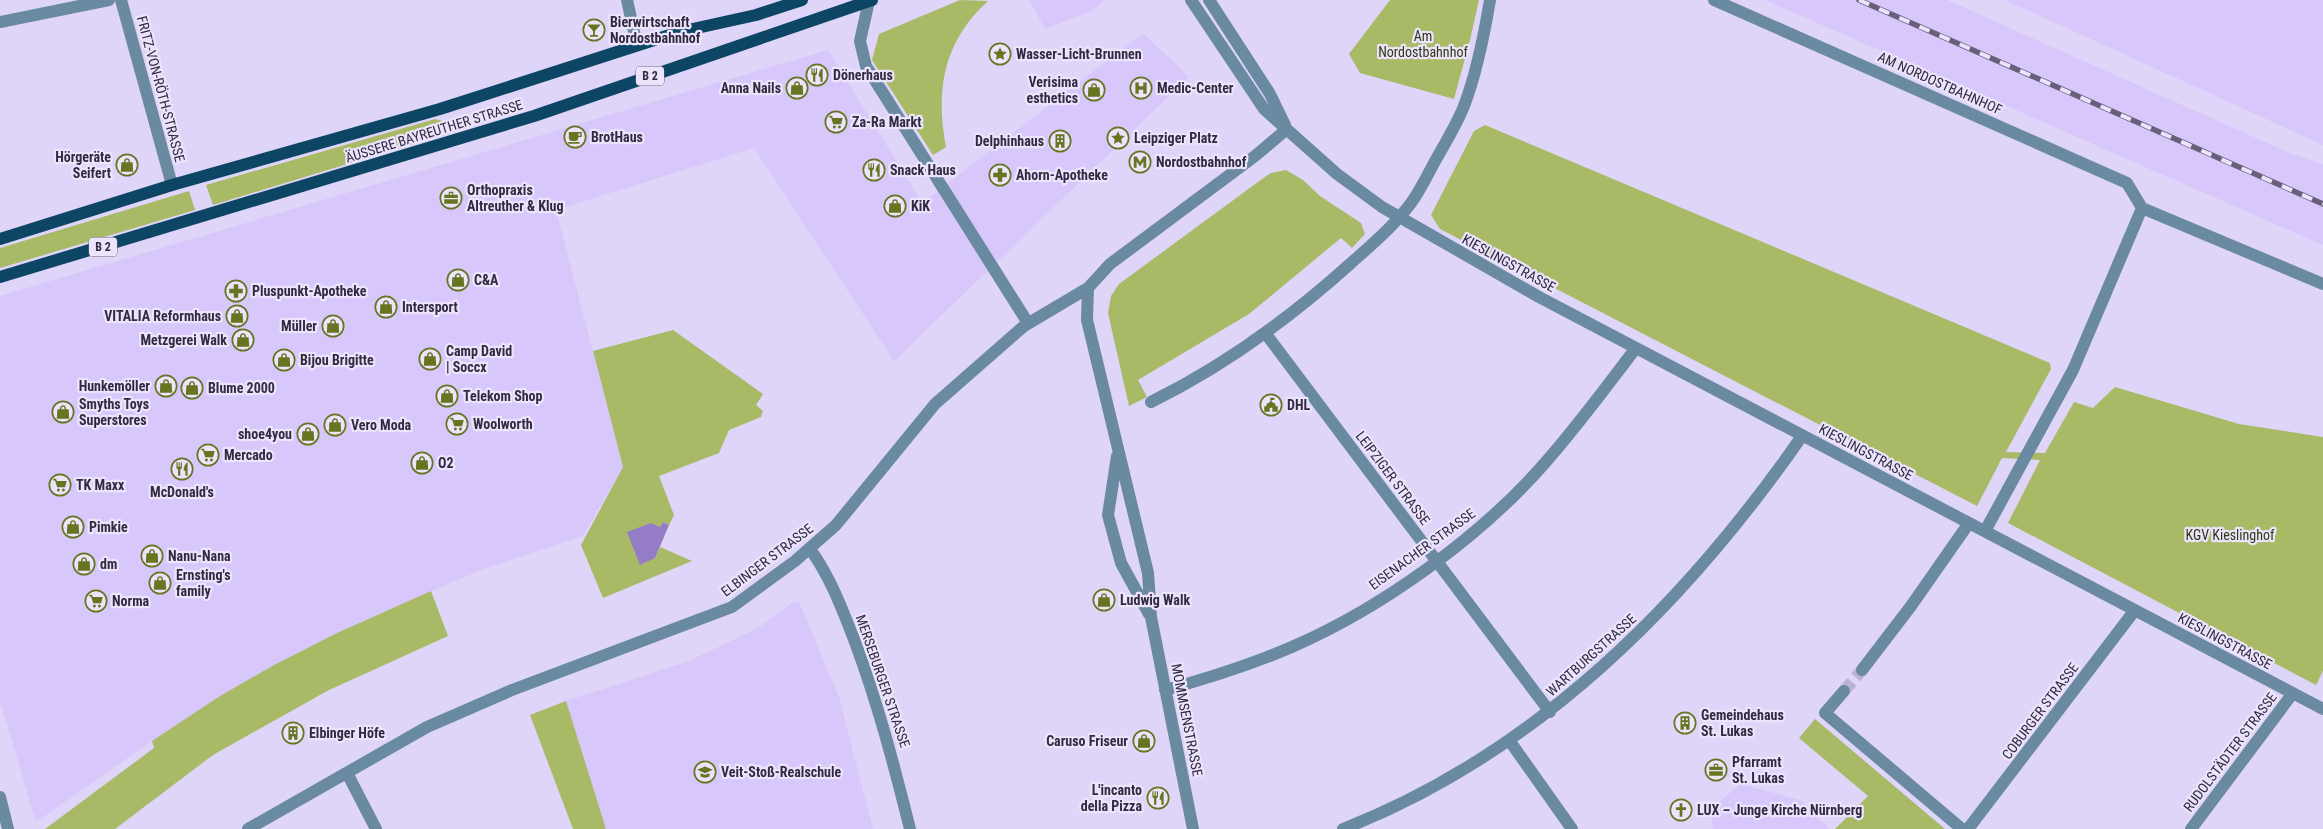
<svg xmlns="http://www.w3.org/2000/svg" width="2323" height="829" viewBox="0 0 2323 829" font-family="'Roboto Condensed',sans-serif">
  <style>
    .built { fill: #d7c7fb }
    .green { fill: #a9ba67 }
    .water { fill: #947cc6 }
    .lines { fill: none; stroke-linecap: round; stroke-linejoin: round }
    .minor-tunnel { stroke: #bcb3d3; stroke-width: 12; stroke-dasharray: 12 6; stroke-linecap: butt }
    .minor { stroke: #698aa0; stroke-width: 12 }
    .major { stroke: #0d4564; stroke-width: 12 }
    .rail-casing { stroke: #68607a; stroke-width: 5.5 }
    .rail { stroke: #ebe4fc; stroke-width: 4; stroke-dasharray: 11; stroke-linecap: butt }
    .labels { text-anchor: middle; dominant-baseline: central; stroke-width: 4.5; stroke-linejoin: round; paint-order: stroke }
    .shield { fill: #ebe4fc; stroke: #696278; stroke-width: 1 }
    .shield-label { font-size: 12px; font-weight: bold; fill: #312a40 }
    .poi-label { font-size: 14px; font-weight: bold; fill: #312a40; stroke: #ebe4fc; text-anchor: start }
    .park-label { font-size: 14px; fill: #313813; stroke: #ebe4fc }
    .street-label { font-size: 14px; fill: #312a40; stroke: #ebe4fc }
  </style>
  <rect width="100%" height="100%" fill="#dfd5f8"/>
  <path class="built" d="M 1029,0 L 1105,0 L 1092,11 L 1045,29 Z
    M 1765,0 L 1947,0 L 2292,154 L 2323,164 L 2323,245 Z
    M 2005,0 L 2323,0 L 2323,145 Z
    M 1143,33 L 1189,77 L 894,361 L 754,148 L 556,210 L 623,467 L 583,536 L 487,568 L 431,591 L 337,633 L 274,665 L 220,696 L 152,741 L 36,822 L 0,701 L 0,296 L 828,50 L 922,203 Z
    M 793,602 L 799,602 L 839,697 L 873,829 L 573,829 L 530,715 L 566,701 L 689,661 L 758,628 Z
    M 1741,784 L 1803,801 L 1829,829 L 1713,829 L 1710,809 Z"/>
  <path class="green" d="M 960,0 L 988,1 C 944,41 935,89 946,147 L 933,155 L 872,60 L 879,34 Z
    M 1390,0 L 1479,0 L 1470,40 L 1454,99 L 1360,73 L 1349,54 Z
    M 435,119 L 443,121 L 446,127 L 445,132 L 439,136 L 213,205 L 206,185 Z
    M 1485,125 L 2050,363 L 2051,369 L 2006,452 L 2045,453 L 2074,402 L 2093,408 L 2115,387 L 2239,424 L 2323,437 L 2323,671 L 2316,685 L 2008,523 L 2040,460 L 2002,458 L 1977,506 L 1440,229 L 1431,215 L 1474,131 Z
    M 1286,170 L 1303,180 L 1320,196 L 1361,223 L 1365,234 L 1352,248 L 1341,238 L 1249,314 L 1138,380 L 1147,397 L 1129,406 L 1108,313 L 1111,296 L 1119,284 L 1262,179 L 1271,173 Z
    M 189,191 L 195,210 L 0,268 L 0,248 Z
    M 673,330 L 763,394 L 756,405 L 763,411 L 761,417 L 729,430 L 719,453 L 659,476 L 674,515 L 669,525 L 663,522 L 655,558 L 660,547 L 692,561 L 603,598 L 581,545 L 623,467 L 593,351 Z
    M 431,591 L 448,636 L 327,691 L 213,755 L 115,829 L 45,829 L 154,748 L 152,741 L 220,696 L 274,665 L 337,633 Z
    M 566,701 L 606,829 L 573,829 L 530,715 Z
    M 1815,719 L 1945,829 L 1835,829 L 1868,796 L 1799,738 Z"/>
  <path class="water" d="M 663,522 L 669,525 L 655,558 L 640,565 L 627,532 L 651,523 L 660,527 Z"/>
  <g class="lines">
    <path class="minor-tunnel" d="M 1844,691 L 1862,670"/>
    <path class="minor" d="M 121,0 L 172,185
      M 627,0 L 637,45
      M 1191,0 L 1264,109 L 1337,174 L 1382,207 L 1539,297 L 2323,709
      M 1209,0 L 1270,94 L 1285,125
      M 1714,0 L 2127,183 L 2142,208 L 2073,370 L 1985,531
      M 869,1 L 860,41 L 866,66 L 1028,323
      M 0,22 L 109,0
      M 2142,208 L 2323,284
      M 1088,288 L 1087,320 L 1148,573 L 1151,617 L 1193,829
      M 1266,334 L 1550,712
      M 1151,402 C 1224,366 1290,318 1350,264 C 1371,245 1394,226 1411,203 C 1420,191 1427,176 1434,163 C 1444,145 1456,126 1464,106 C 1477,72 1484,36 1490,0
      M 1117,456 L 1108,515 L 1121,563 L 1149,614
      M 810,549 C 830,576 843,611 855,642 C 878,704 894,765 910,829
      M 1862,670 L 1911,606 L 1969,523
      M 1165,690 C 1209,678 1253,664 1294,646 C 1383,607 1480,537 1544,464 C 1577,427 1606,387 1636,348
      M 1844,691 L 1825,713 L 1962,829
      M 1509,740 L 1572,829
      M 347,773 L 376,829
      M 0,797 L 8,829
      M 248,829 L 427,727 L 512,690 L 732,607 L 795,561 L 836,525 L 935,404 L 1024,326 L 1088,288 L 1110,264 L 1255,156 L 1287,129
      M 1343,829 C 1537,753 1685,604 1802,436
      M 1968,829 L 2135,610
      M 2191,829 L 2293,693"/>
    <path class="major" d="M 0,239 L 172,185 L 440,109 L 679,32 L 756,15 L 802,0
      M 0,277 L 534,116 L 872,0"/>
    <g class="rail-casing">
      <path id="rail" d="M 1859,0 L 2323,204"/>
    </g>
    <use href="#rail" class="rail"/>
  </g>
  <defs>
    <g id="bar-ring" transform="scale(1.125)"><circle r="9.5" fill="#ebe4fc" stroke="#677420" stroke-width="1.5"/><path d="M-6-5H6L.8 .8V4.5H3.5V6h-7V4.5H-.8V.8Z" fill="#677420"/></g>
    <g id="sight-ring" transform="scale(1.125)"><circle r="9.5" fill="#ebe4fc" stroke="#677420" stroke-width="1.5"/><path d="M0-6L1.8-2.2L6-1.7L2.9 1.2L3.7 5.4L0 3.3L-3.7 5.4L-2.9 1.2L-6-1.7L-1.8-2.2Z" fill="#677420"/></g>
    <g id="restaurant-ring" transform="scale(1.125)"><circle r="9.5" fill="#ebe4fc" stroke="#677420" stroke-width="1.5"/><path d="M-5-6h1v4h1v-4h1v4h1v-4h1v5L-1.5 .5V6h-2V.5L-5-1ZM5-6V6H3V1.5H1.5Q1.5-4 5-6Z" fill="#677420"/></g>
    <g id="shop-ring" transform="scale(1.125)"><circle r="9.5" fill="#ebe4fc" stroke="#677420" stroke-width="1.5"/><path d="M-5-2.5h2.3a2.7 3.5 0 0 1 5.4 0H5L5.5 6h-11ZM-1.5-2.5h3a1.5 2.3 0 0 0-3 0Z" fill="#677420"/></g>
    <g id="hospital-ring" transform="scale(1.125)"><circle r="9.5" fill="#ebe4fc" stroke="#677420" stroke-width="1.5"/><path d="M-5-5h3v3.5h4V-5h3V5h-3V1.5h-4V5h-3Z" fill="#677420"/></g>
    <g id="supermarket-ring" transform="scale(1.125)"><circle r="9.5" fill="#ebe4fc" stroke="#677420" stroke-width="1.5"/><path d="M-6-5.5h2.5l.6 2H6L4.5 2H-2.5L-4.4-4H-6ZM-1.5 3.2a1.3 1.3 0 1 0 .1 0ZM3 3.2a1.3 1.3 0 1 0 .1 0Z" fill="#677420"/></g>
    <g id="cafe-ring" transform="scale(1.125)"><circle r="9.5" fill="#ebe4fc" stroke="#677420" stroke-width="1.5"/><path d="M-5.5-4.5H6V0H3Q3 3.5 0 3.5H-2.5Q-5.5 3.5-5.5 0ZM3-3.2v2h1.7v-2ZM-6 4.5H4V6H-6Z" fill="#677420"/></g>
    <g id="building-ring" transform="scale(1.125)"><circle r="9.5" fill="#ebe4fc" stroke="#677420" stroke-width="1.5"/><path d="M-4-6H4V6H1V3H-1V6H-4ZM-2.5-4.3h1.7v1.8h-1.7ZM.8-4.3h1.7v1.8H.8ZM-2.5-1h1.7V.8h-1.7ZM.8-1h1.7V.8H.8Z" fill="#677420"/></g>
    <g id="metro-ring" transform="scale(1.125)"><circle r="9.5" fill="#ebe4fc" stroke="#677420" stroke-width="1.5"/><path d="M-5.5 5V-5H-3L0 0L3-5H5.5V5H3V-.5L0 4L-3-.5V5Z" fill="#677420"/></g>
    <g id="pharmacy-ring" transform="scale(1.125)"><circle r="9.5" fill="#ebe4fc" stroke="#677420" stroke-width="1.5"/><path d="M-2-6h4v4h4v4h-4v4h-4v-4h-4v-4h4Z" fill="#677420"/></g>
    <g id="office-ring" transform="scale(1.125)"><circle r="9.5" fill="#ebe4fc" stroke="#677420" stroke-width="1.5"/><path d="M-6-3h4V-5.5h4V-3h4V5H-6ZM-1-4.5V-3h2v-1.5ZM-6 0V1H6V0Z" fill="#677420"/></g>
    <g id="civic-ring" transform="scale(1.125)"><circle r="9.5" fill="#ebe4fc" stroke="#677420" stroke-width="1.5"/><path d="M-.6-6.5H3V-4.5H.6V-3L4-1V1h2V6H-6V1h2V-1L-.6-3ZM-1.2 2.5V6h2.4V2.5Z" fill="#677420"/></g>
    <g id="school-ring" transform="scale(1.125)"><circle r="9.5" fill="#ebe4fc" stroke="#677420" stroke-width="1.5"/><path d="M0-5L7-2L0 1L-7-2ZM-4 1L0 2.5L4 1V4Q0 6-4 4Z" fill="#677420"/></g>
    <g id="church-ring" transform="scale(1.125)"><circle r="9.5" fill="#ebe4fc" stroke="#677420" stroke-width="1.5"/><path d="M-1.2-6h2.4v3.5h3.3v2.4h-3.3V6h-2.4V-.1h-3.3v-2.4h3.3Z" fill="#677420"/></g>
  </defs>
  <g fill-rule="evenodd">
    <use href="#bar-ring" x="594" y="30"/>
    <use href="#sight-ring" x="1000" y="54"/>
    <use href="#restaurant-ring" x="817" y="75"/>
    <use href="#shop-ring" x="797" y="88"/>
    <use href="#hospital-ring" x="1141" y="88"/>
    <use href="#shop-ring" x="1094" y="90"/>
    <use href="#supermarket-ring" x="836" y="122"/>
    <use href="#cafe-ring" x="575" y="137"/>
    <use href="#sight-ring" x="1118" y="138"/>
    <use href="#building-ring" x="1060" y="141"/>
    <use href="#metro-ring" x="1140" y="162"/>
    <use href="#shop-ring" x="127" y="165"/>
    <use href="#restaurant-ring" x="874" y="170"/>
    <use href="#pharmacy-ring" x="1000" y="175"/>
    <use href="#office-ring" x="451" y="198"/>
    <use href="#shop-ring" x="895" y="206"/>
    <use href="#shop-ring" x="458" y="280"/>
    <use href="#pharmacy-ring" x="236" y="291"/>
    <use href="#shop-ring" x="386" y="307"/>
    <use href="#shop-ring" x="237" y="316"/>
    <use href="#shop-ring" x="333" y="326"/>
    <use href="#shop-ring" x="243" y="340"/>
    <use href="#shop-ring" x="430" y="359"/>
    <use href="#shop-ring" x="284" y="360"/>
    <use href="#shop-ring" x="166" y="386"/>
    <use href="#shop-ring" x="192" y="388"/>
    <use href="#shop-ring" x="447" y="396"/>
    <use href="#civic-ring" x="1271" y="405"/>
    <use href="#shop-ring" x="63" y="412"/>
    <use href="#supermarket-ring" x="457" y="424"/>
    <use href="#shop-ring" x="335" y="425"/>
    <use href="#shop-ring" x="308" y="434"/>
    <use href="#supermarket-ring" x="208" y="455"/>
    <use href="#shop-ring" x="422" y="463"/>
    <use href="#restaurant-ring" x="182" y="469"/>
    <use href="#supermarket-ring" x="60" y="485"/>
    <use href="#shop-ring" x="73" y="527"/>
    <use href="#shop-ring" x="152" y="556"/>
    <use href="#shop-ring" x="84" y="564"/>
    <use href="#shop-ring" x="160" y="583"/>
    <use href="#shop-ring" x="1104" y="600"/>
    <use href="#supermarket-ring" x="96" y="601"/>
    <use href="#building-ring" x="1685" y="723"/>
    <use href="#building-ring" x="293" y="733"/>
    <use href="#shop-ring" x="1144" y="741"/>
    <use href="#office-ring" x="1716" y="770"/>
    <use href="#school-ring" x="705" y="772"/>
    <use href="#restaurant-ring" x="1158" y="798"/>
    <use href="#church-ring" x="1681" y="810"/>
  </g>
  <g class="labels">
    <g class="shield">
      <rect x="636" y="66.5" width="28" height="19" rx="4"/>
      <rect x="89" y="237.5" width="28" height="19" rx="4"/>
    </g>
    <g class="shield-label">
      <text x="650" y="76">B 2</text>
      <text x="103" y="247">B 2</text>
    </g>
    <g class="poi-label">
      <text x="610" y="22">Bierwirtschaft<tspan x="610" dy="16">Nordostbahnhof</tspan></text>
      <text x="1016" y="54">Wasser-Licht-Brunnen</text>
      <text x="833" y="75">Dönerhaus</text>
      <text x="1078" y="82" text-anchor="end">Verisima<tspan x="1078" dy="16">esthetics</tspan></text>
      <text x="781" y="88" text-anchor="end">Anna Nails</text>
      <text x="1157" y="88">Medic-Center</text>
      <text x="852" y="122">Za-Ra Markt</text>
      <text x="591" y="137">BrotHaus</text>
      <text x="1134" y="138">Leipziger Platz</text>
      <text x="1044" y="141" text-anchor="end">Delphinhaus</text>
      <text x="111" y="157" text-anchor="end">Hörgeräte<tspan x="111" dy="16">Seifert</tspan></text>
      <text x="1156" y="162">Nordostbahnhof</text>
      <text x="890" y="170">Snack Haus</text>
      <text x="1016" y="175">Ahorn-Apotheke</text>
      <text x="467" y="190">Orthopraxis<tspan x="467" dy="16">Altreuther &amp; Klug</tspan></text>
      <text x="911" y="206">KiK</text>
      <text x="474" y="280">C&amp;A</text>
      <text x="252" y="291">Pluspunkt-Apotheke</text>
      <text x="402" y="307">Intersport</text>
      <text x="221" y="316" text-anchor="end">VITALIA Reformhaus</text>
      <text x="317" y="326" text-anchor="end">Müller</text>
      <text x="227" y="340" text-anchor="end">Metzgerei Walk</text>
      <text x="446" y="351">Camp David<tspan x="446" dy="16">| Soccx</tspan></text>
      <text x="300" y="360">Bijou Brigitte</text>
      <text x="150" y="386" text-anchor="end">Hunkemöller</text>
      <text x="208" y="388">Blume 2000</text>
      <text x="463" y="396">Telekom Shop</text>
      <text x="79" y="404">Smyths Toys<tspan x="79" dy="16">Superstores</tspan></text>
      <text x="1287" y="405">DHL</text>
      <text x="473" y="424">Woolworth</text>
      <text x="351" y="425">Vero Moda</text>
      <text x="292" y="434" text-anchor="end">shoe4you</text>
      <text x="224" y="455">Mercado</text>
      <text x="438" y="463">O2</text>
      <text x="76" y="485">TK Maxx</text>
      <text x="182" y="492" text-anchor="middle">McDonald's</text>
      <text x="89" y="527">Pimkie</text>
      <text x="168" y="556">Nanu-Nana</text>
      <text x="100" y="564">dm</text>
      <text x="176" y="575">Ernsting's<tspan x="176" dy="16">family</tspan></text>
      <text x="1120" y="600">Ludwig Walk</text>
      <text x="112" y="601">Norma</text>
      <text x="1701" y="715">Gemeindehaus<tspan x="1701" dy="16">St. Lukas</tspan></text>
      <text x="309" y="733">Elbinger Höfe</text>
      <text x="1128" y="741" text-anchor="end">Caruso Friseur</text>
      <text x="1732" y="762">Pfarramt<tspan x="1732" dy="16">St. Lukas</tspan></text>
      <text x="721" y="772">Veit-Stoß-Realschule</text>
      <text x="1142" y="790" text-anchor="end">L'incanto<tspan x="1142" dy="16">della Pizza</tspan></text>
      <text x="1697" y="810">LUX – Junge Kirche Nürnberg</text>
    </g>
    <g class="park-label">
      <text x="1423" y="36">Am<tspan x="1423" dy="16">Nordostbahnhof</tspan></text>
      <text x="2230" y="535">KGV Kieslinghof</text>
    </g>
    <g class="street-label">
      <text transform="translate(1940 83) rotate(24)">AM NORDOSTBAHNHOF</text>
      <text transform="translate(161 89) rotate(75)">FRITZ-VON-RÖTH-STRASSE</text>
      <text transform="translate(434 131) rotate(-17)">ÄUSSERE BAYREUTHER STRASSE</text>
      <text transform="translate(1509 263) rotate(29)">KIESLINGSTRASSE</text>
      <text transform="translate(1866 452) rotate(28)">KIESLINGSTRASSE</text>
      <text transform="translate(1393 478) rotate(53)">LEIPZIGER STRASSE</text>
      <text transform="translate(1422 549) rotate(-36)">EISENACHER STRASSE</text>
      <text transform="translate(767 560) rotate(-37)">ELBINGER STRASSE</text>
      <text transform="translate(2225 641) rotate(28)">KIESLINGSTRASSE</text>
      <text transform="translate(1591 655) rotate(-42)">WARTBURGSTRASSE</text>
      <text transform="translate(883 681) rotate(71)">MERSEBURGER STRASSE</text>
      <text transform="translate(2040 711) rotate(-53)">COBURGER STRASSE</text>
      <text transform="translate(1187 720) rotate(79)">MOMMSENSTRASSE</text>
      <text transform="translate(2230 752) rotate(-53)">RUDOLSTÄDTER STRASSE</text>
    </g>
  </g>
</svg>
